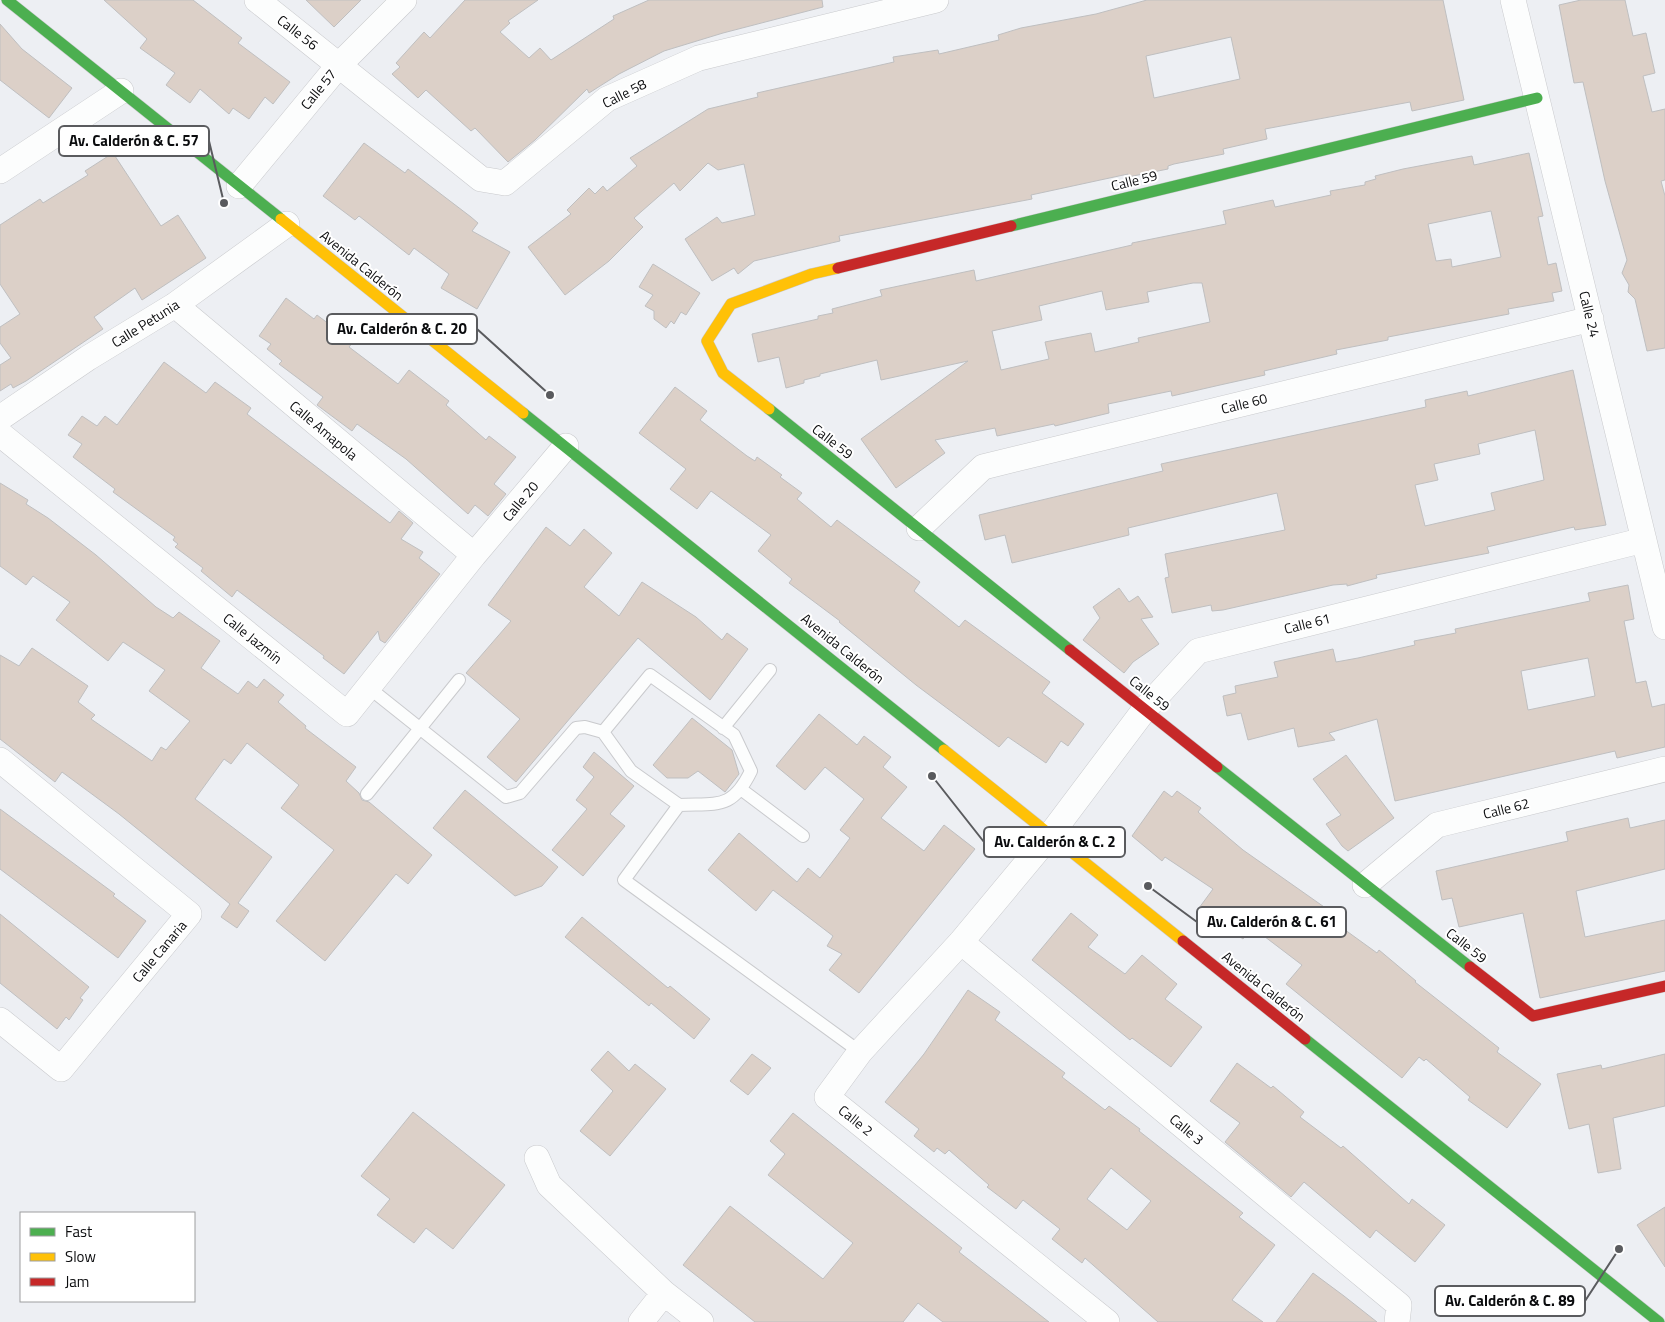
<svg xmlns="http://www.w3.org/2000/svg" width="1665" height="1322" viewBox="0 0 1665 1322" font-family="'Titillium Web',sans-serif">
  <style>
    .building { fill: #dcd0c8; stroke: #bfbfc0; fill-rule: evenodd }
    .lines { fill: none; stroke-linecap: round; stroke-linejoin: round }
    .lane-casing { stroke: #c9cacd; stroke-width: 14 }
    .street-casing { stroke: #c9cacd; stroke-width: 26 }
    .fast-casing { stroke: #c9cacd; stroke-width: 12 }
    .slow-casing { stroke: #c9cacd; stroke-width: 12 }
    .jam-casing { stroke: #c9cacd; stroke-width: 12 }
    .lane { stroke: #fcfdfd; stroke-width: 12 }
    .street { stroke: #fcfdfd; stroke-width: 25 }
    .fast { stroke: #4caf50; stroke-width: 11 }
    .slow { stroke: #ffc107; stroke-width: 11 }
    .jam { stroke: #c62828; stroke-width: 11 }
    .labels { text-anchor: middle; dominant-baseline: central; stroke-width: 4; stroke-linejoin: round; paint-order: stroke }
    .street-label { font-size: 14px; fill: #0b0c0e; stroke: #fff }
    .leader { fill: none; stroke: #5a5b5e; stroke-width: 2 }
    .callout-dot { fill: #5a5b5e; stroke: #fff; stroke-width: 2 }
    .callout { fill: #fff; stroke: #5a5b5e; stroke-width: 2 }
    .callout-label { font-size: 15px; text-anchor: middle; font-weight: bold; fill: #0b0c0e }
  </style>
  <rect width="100%" height="100%" fill="#edeff3"/>
  <path class="building" d="M 104,0 L 193,0 L 242,38 L 238,43 L 290,82 L 273,104 L 265,97 L 249,119 L 233,108 L 229,114 L 200,89 L 190,103 L 166,85 L 175,73 L 140,48 L 147,39 Z
    M 306,0 L 361,0 L 334,27 Z
    M 465,0 L 538,0 L 508,21 L 510,23 L 500,32 L 529,58 L 540,48 L 551,60 L 614,19 L 613,16 L 649,0 L 822,0 L 823,7 L 723,33 L 664,51 L 619,74 L 589,93 L 587,89 L 535,140 L 508,162 L 475,128 L 471,131 L 426,90 L 418,98 L 392,74 L 400,67 L 396,63 L 424,32 L 430,38 Z
    M 1147,0 L 1443,0 L 1464,100 L 1412,111 L 1410,102 L 1265,129 L 1267,139 L 1223,149 L 1224,154 L 1174,164 L 1168,166 L 1168,169 L 1128,177 L 1128,174 L 1031,195 L 1032,199 L 839,236 L 840,241 L 754,261 L 738,274 L 734,268 L 712,281 L 685,239 L 717,217 L 722,223 L 755,215 L 744,164 L 718,170 L 708,163 L 680,191 L 674,183 L 634,218 L 643,227 L 609,261 L 565,295 L 528,247 L 571,214 L 567,210 L 589,188 L 595,194 L 603,186 L 607,191 L 637,166 L 630,158 L 708,109 L 758,97 L 757,93 L 894,62 L 893,57 L 938,50 L 939,54 L 999,40 L 998,35 L 1021,28 L 1096,14 ZM 1231,37 L 1240,79 L 1154,98 L 1146,56 Z
    M 1581,0 L 1625,0 L 1633,36 L 1646,33 L 1655,73 L 1643,76 L 1652,112 L 1665,109 L 1665,180 L 1661,181 L 1665,196 L 1665,348 L 1647,351 L 1635,299 L 1628,292 L 1629,285 L 1622,273 L 1627,260 L 1605,181 L 1583,82 L 1574,83 L 1559,5 Z
    M 0,24 L 22,49 L 72,88 L 49,118 L 0,80 Z
    M 364,143 L 405,173 L 408,169 L 471,217 L 478,223 L 472,231 L 510,252 L 477,309 L 441,288 L 449,274 L 414,248 L 409,255 L 359,216 L 355,220 L 323,196 Z
    M 113,153 L 161,226 L 178,215 L 206,258 L 142,300 L 135,288 L 94,317 L 103,329 L 26,381 L 13,388 L 11,384 L 0,391 L 0,365 L 11,358 L 0,343 L 0,327 L 20,314 L 0,284 L 0,225 L 40,199 L 43,203 L 88,175 L 85,171 Z
    M 1529,153 L 1543,216 L 1538,217 L 1548,265 L 1556,263 L 1562,291 L 1552,293 L 1554,301 L 1508,309 L 1509,314 L 1388,337 L 1388,340 L 1336,350 L 1337,354 L 1264,371 L 1265,375 L 1220,385 L 1172,396 L 1171,391 L 1108,404 L 1109,413 L 1055,426 L 1054,424 L 997,436 L 995,428 L 935,440 L 945,453 L 896,488 L 861,439 L 968,361 L 881,380 L 877,360 L 820,374 L 820,376 L 804,380 L 804,383 L 786,388 L 779,357 L 758,362 L 752,334 L 818,319 L 818,316 L 833,313 L 832,309 L 882,296 L 880,290 L 974,270 L 976,281 L 1132,245 L 1132,243 L 1226,224 L 1223,211 L 1273,200 L 1275,207 L 1331,195 L 1330,191 L 1365,185 L 1365,182 L 1376,179 L 1375,176 L 1403,169 L 1472,156 L 1474,165 ZM 1491,211 L 1501,257 L 1452,267 L 1451,259 L 1436,261 L 1428,224 ZM 1193,283 L 1202,283 L 1210,322 L 1138,338 L 1139,342 L 1095,352 L 1091,333 L 1045,342 L 1049,359 L 1001,370 L 992,331 L 1042,320 L 1039,306 L 1102,291 L 1106,310 L 1149,302 L 1147,292 Z
    M 653,264 L 700,293 L 686,315 L 681,312 L 674,324 L 671,321 L 666,328 L 654,319 L 654,311 L 645,306 L 653,295 L 639,287 Z
    M 286,298 L 314,319 L 317,315 L 353,342 L 349,347 L 398,384 L 409,370 L 449,401 L 446,405 L 486,440 L 489,436 L 516,457 L 494,484 L 506,494 L 488,516 L 475,505 L 468,514 L 406,459 L 357,424 L 352,431 L 317,405 L 323,397 L 279,364 L 282,361 L 267,349 L 271,344 L 259,336 Z
    M 164,362 L 206,393 L 215,382 L 251,408 L 247,414 L 390,523 L 399,511 L 413,523 L 401,539 L 423,552 L 419,558 L 440,574 L 385,643 L 380,640 L 378,631 L 344,674 L 323,658 L 324,656 L 237,590 L 232,597 L 201,571 L 203,568 L 175,547 L 178,544 L 173,540 L 175,537 L 113,492 L 115,489 L 73,457 L 82,444 L 68,435 L 82,416 L 97,426 L 105,416 L 117,425 Z
    M 1573,370 L 1606,525 L 1575,530 L 1574,527 L 1487,547 L 1489,553 L 1376,575 L 1377,578 L 1347,586 L 1347,584 L 1333,585 L 1223,610 L 1212,611 L 1211,605 L 1172,613 L 1165,578 L 1169,577 L 1165,554 L 1285,530 L 1277,493 L 1128,528 L 1129,535 L 1012,563 L 1005,535 L 985,540 L 979,515 L 1163,471 L 1161,464 L 1426,407 L 1425,400 L 1467,391 L 1468,396 ZM 1535,430 L 1544,480 L 1491,493 L 1495,510 L 1425,526 L 1415,485 L 1438,480 L 1434,464 L 1480,454 L 1478,444 Z
    M 675,387 L 707,411 L 700,420 L 747,456 L 755,461 L 757,457 L 782,475 L 780,477 L 802,493 L 797,499 L 831,527 L 837,520 L 920,582 L 914,591 L 959,627 L 965,620 L 1050,682 L 1042,693 L 1084,724 L 1068,746 L 1061,741 L 1046,763 L 1008,737 L 999,747 L 916,685 L 839,622 L 840,621 L 789,583 L 792,579 L 758,551 L 771,535 L 711,491 L 697,509 L 670,489 L 686,469 L 639,433 Z
    M 0,483 L 28,500 L 26,504 L 48,518 L 96,555 L 156,607 L 173,618 L 179,612 L 220,641 L 201,668 L 238,694 L 248,681 L 257,688 L 264,679 L 284,695 L 278,702 L 306,726 L 305,728 L 356,767 L 346,781 L 359,793 L 362,800 L 369,802 L 432,855 L 408,884 L 396,874 L 325,961 L 276,921 L 334,850 L 281,808 L 299,785 L 247,743 L 231,764 L 224,759 L 195,799 L 272,857 L 238,903 L 249,911 L 237,928 L 221,917 L 230,904 L 119,814 L 62,772 L 55,782 L 0,739 L 0,655 L 19,666 L 32,648 L 88,686 L 78,702 L 95,715 L 91,719 L 152,761 L 161,747 L 166,750 L 190,721 L 149,691 L 165,670 L 123,642 L 108,661 L 56,620 L 70,602 L 33,576 L 26,585 L 0,566 Z
    M 546,527 L 570,546 L 584,529 L 612,553 L 584,587 L 619,616 L 642,582 L 696,617 L 722,640 L 727,633 L 748,649 L 710,700 L 638,638 L 516,782 L 487,757 L 520,719 L 466,673 L 511,621 L 488,605 Z
    M 1628,585 L 1634,619 L 1624,621 L 1636,683 L 1646,681 L 1652,707 L 1665,704 L 1665,747 L 1617,758 L 1615,751 L 1395,801 L 1377,719 L 1329,733 L 1335,740 L 1298,747 L 1294,728 L 1248,740 L 1241,713 L 1227,716 L 1223,696 L 1236,693 L 1235,686 L 1278,677 L 1274,662 L 1333,649 L 1336,662 L 1358,658 L 1415,645 L 1414,641 L 1456,633 L 1455,629 L 1590,601 L 1588,593 ZM 1588,658 L 1595,696 L 1528,710 L 1521,671 Z
    M 1119,588 L 1129,602 L 1138,596 L 1153,617 L 1141,619 L 1159,644 L 1133,662 L 1124,673 L 1083,640 L 1100,618 L 1093,607 Z
    M 819,714 L 857,745 L 864,736 L 891,757 L 883,767 L 907,787 L 881,818 L 924,851 L 944,825 L 975,849 L 859,993 L 829,970 L 842,954 L 827,946 L 833,936 L 773,890 L 756,911 L 708,870 L 739,833 L 797,882 L 808,868 L 820,878 L 836,857 L 850,838 L 840,830 L 864,799 L 825,767 L 805,790 L 776,766 Z
    M 692,718 L 732,750 L 739,774 L 725,792 L 698,771 L 688,778 L 667,778 L 653,765 Z
    M 594,752 L 634,786 L 610,814 L 625,826 L 583,876 L 552,850 L 587,809 L 576,800 L 594,777 L 583,767 Z
    M 1346,755 L 1394,818 L 1348,851 L 1342,846 L 1326,824 L 1341,815 L 1313,779 Z
    M 465,790 L 558,867 L 542,886 L 515,896 L 433,828 Z
    M 1164,791 L 1172,797 L 1177,791 L 1201,808 L 1198,812 L 1243,850 L 1327,909 L 1323,914 L 1377,953 L 1379,950 L 1416,981 L 1415,982 L 1499,1048 L 1497,1052 L 1541,1084 L 1507,1128 L 1468,1100 L 1470,1097 L 1426,1059 L 1424,1061 L 1419,1057 L 1402,1078 L 1286,984 L 1302,965 L 1252,927 L 1243,939 L 1199,908 L 1213,889 L 1165,857 L 1162,861 L 1132,836 Z
    M 0,809 L 115,894 L 113,896 L 146,921 L 118,958 L 0,869 Z
    M 1628,818 L 1630,828 L 1665,820 L 1665,869 L 1576,891 L 1585,937 L 1665,920 L 1665,971 L 1540,998 L 1523,913 L 1459,927 L 1452,898 L 1442,900 L 1436,871 L 1568,841 L 1566,832 Z
    M 1071,913 L 1098,935 L 1088,947 L 1125,974 L 1142,955 L 1177,984 L 1165,999 L 1202,1027 L 1171,1067 L 1132,1038 L 1130,1040 L 1032,960 Z
    M 0,914 L 89,987 L 80,998 L 83,1000 L 69,1020 L 66,1017 L 57,1029 L 0,983 Z
    M 582,917 L 668,988 L 670,986 L 710,1019 L 694,1039 L 651,1003 L 649,1006 L 565,937 Z
    M 968,990 L 1000,1012 L 995,1020 L 1065,1073 L 1062,1077 L 1105,1110 L 1109,1106 L 1140,1129 L 1139,1131 L 1243,1213 L 1239,1217 L 1275,1245 L 1232,1300 L 1263,1322 L 1158,1322 L 1085,1258 L 1082,1263 L 1052,1239 L 1060,1229 L 1023,1200 L 1016,1209 L 987,1187 L 989,1185 L 949,1150 L 945,1154 L 937,1148 L 934,1152 L 914,1136 L 919,1129 L 885,1102 L 924,1054 ZM 1111,1168 L 1151,1201 L 1127,1230 L 1087,1199 Z
    M 608,1051 L 629,1071 L 635,1064 L 666,1089 L 610,1156 L 580,1131 L 613,1091 L 591,1070 Z
    M 752,1054 L 771,1068 L 748,1095 L 730,1081 Z
    M 1665,1054 L 1665,1106 L 1613,1118 L 1621,1169 L 1598,1173 L 1589,1124 L 1569,1129 L 1557,1074 L 1601,1065 L 1602,1069 Z
    M 1237,1063 L 1271,1088 L 1273,1086 L 1304,1112 L 1300,1117 L 1341,1148 L 1343,1146 L 1409,1204 L 1412,1199 L 1445,1225 L 1415,1262 L 1376,1230 L 1370,1238 L 1304,1182 L 1291,1197 L 1225,1142 L 1240,1123 L 1210,1101 Z
    M 413,1112 L 505,1185 L 453,1249 L 426,1228 L 414,1243 L 377,1215 L 390,1199 L 361,1176 Z
    M 793,1113 L 962,1248 L 959,1252 L 1049,1322 L 943,1322 L 918,1303 L 903,1322 L 755,1322 L 683,1265 L 730,1206 L 823,1279 L 853,1243 L 768,1175 L 785,1154 L 770,1141 Z
    M 1665,1207 L 1665,1267 L 1637,1225 Z
    M 1313,1273 L 1344,1296 L 1377,1322 L 1276,1322 Z"/>
  <g class="lines">
    <g class="lane-casing">
      <path id="lane" d="M 368,687 L 506,797 L 520,793 L 576,728 L 585,727 L 603,732
        M 723,728 L 770,670
        M 742,790 L 803,836
        M 367,794 L 459,680
        M 679,805 C 718,803 732,810 751,771 L 734,735 L 650,675 L 603,732 L 631,771 L 679,805 L 624,880 L 860,1052"/>
    </g>
    <g class="street-casing">
      <path id="street" d="M 257,0 L 481,179 L 505,183 L 607,99 L 699,58 L 936,0
        M 1513,0 L 1665,627
        M 0,171 L 121,91
        M 239,186 L 339,65 L 404,0
        M 175,305 L 474,555
        M 0,418 L 88,358 L 175,305 L 287,224
        M 0,434 L 347,714 L 474,555 L 566,446
        M 919,528 L 983,467 L 1591,319
        M 0,760 L 189,914 L 61,1069 L 0,1020
        M 1365,885 L 1437,825 L 1665,769
        M 961,942 L 1399,1305 L 1397,1322
        M 537,1158 L 549,1185 L 664,1293 L 701,1322
        M 641,1322 L 664,1293
        M 1107,1322 L 827,1097 L 860,1052 L 961,942 L 1051,834 L 1145,709 L 1198,651 L 1644,540"/>
    </g>
    <g class="fast-casing">
      <path id="fast" d="M 7,0 L 281,219
        M 1011,226 L 1537,98
        M 769,409 L 1070,650
        M 523,413 L 944,750
        M 1217,767 L 1470,967
        M 1305,1039 L 1659,1322"/>
    </g>
    <g class="slow-casing">
      <path id="slow" d="M 281,219 L 523,413
        M 769,409 L 723,373 L 707,341 L 731,304 L 812,274 L 838,268
        M 944,750 L 1183,941"/>
    </g>
    <g class="jam-casing">
      <path id="jam" d="M 838,268 L 1011,226
        M 1070,650 L 1217,767
        M 1183,941 L 1305,1039
        M 1470,967 L 1533,1016 L 1665,986"/>
    </g>
    <use href="#lane" class="lane"/>
    <use href="#street" class="street"/>
    <use href="#fast" class="fast"/>
    <use href="#slow" class="slow"/>
    <use href="#jam" class="jam"/>
  </g>
  <g class="labels">
    <g class="street-label">
      <text transform="translate(298 32) rotate(38)">Calle 56</text>
      <text transform="translate(318 89) rotate(-51)">Calle 57</text>
      <text transform="translate(624 93) rotate(-27)">Calle 58</text>
      <text transform="translate(1134 180) rotate(-14)">Calle 59</text>
      <text transform="translate(362 265) rotate(39)">Avenida Calderón</text>
      <text transform="translate(1590 314) rotate(76)">Calle 24</text>
      <text transform="translate(145 323) rotate(-32)">Calle Petunia</text>
      <text transform="translate(1244 403) rotate(-14)">Calle 60</text>
      <text transform="translate(324 430) rotate(40)">Calle Amapola</text>
      <text transform="translate(833 441) rotate(38)">Calle 59</text>
      <text transform="translate(520 501) rotate(-50)">Calle 20</text>
      <text transform="translate(1307 623) rotate(-14)">Calle 61</text>
      <text transform="translate(253 638) rotate(39)">Calle Jazmín</text>
      <text transform="translate(843 648) rotate(39)">Avenida Calderón</text>
      <text transform="translate(1150 693) rotate(39)">Calle 59</text>
      <text transform="translate(1506 808) rotate(-14)">Calle 62</text>
      <text transform="translate(1467 945) rotate(38)">Calle 59</text>
      <text transform="translate(159 951) rotate(-50)">Calle Canaria</text>
      <text transform="translate(1264 986) rotate(39)">Avenida Calderón</text>
      <text transform="translate(856 1120) rotate(39)">Calle 2</text>
      <text transform="translate(1187 1129) rotate(40)">Calle 3</text>
    </g>
  </g>
  <path class="leader" d="M224 203L209 141M550 395L477 329M932 776L984 842M1148 886L1197 922M1619 1249L1585 1301"/>
  <g class="callout-dot">
    <circle cx="224" cy="203" r="5"/>
    <circle cx="550" cy="395" r="5"/>
    <circle cx="932" cy="776" r="5"/>
    <circle cx="1148" cy="886" r="5"/>
    <circle cx="1619" cy="1249" r="5"/>
  </g>
  <g class="callout">
    <rect x="59" y="126" width="150" height="30" rx="5"/>
    <rect x="327" y="314" width="150" height="30" rx="5"/>
    <rect x="984" y="827" width="141" height="30" rx="5"/>
    <rect x="1197" y="907" width="149" height="30" rx="5"/>
    <rect x="1435" y="1286" width="150" height="30" rx="5"/>
  </g>
  <g class="callout-label">
    <text x="134" y="146">Av. Calderón &amp; C. 57</text>
    <text x="402" y="334">Av. Calderón &amp; C. 20</text>
    <text x="1055" y="847">Av. Calderón &amp; C. 2</text>
    <text x="1272" y="927">Av. Calderón &amp; C. 61</text>
    <text x="1510" y="1306">Av. Calderón &amp; C. 89</text>
  </g>
  <rect x="20" y="1212" width="175" height="90" fill="#ffffff" stroke="#9d9e9f"/>
  <rect x="30" y="1228" width="25" height="8" fill="#4caf50" stroke="#9d9e9f"/>
  <text x="65" y="1237" font-size="15" fill="#0b0c0e">Fast</text>
  <rect x="30" y="1253" width="25" height="8" fill="#ffc107" stroke="#9d9e9f"/>
  <text x="65" y="1262" font-size="15" fill="#0b0c0e">Slow</text>
  <rect x="30" y="1278" width="25" height="8" fill="#c62828" stroke="#9d9e9f"/>
  <text x="65" y="1287" font-size="15" fill="#0b0c0e">Jam</text>
</svg>
